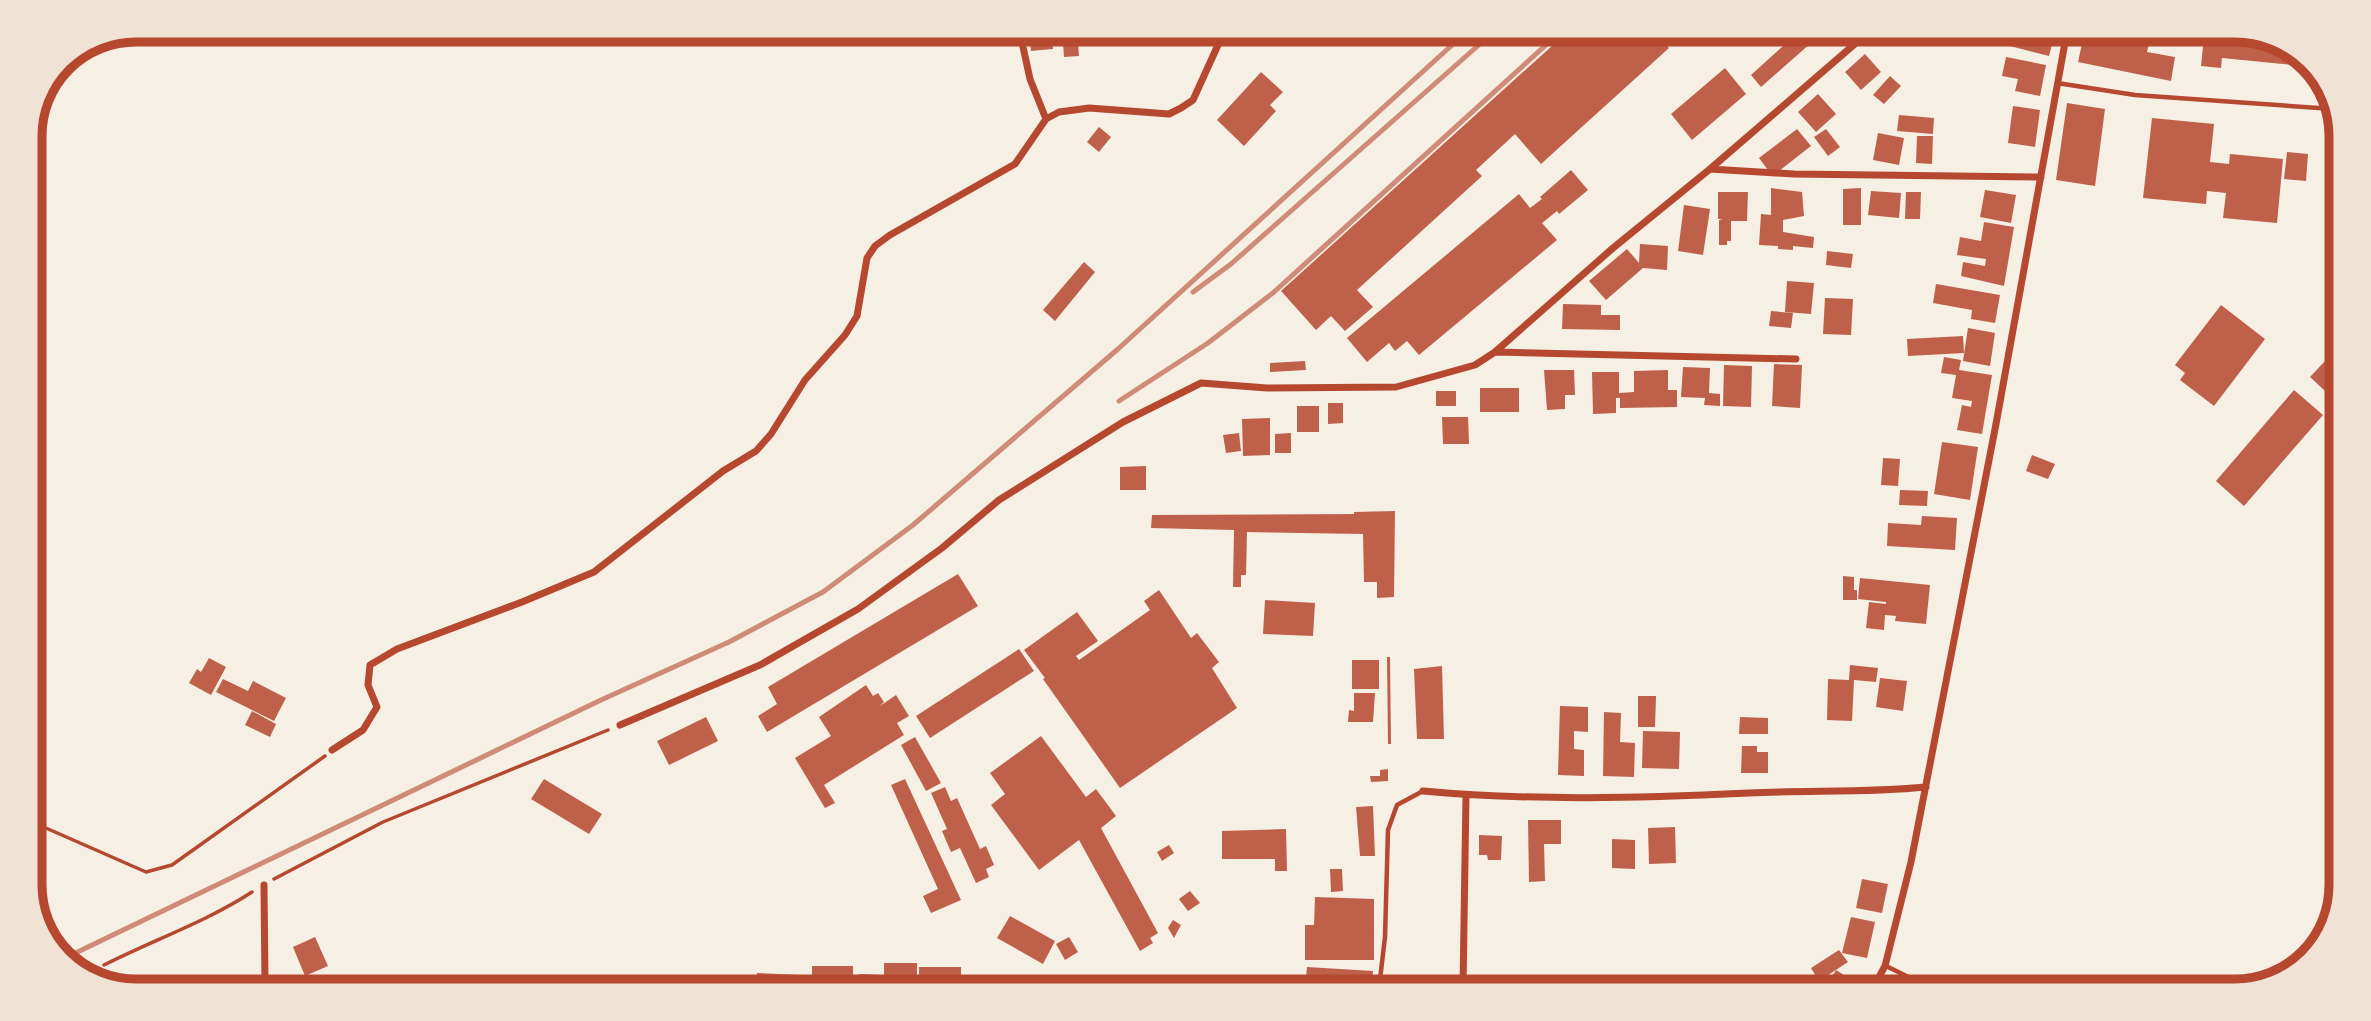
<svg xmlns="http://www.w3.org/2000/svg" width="2371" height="1021" viewBox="0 0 2371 1021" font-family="'Golos Text',sans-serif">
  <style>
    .building { fill: #bf614a }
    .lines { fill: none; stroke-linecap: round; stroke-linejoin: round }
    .path { stroke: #b5482f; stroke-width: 3.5 }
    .service { stroke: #b5482f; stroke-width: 4.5 }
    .minor { stroke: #b5482f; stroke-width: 7 }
    .rail { stroke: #cf8b77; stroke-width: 5 }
    .rim { fill: none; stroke: #b5482f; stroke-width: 9 }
  </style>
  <rect width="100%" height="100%" fill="#f6efe4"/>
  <path class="building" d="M 983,33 L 1007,33 L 1008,39 L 985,44 Z
    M 1029,33 L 1051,33 L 1053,49 L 1031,51 Z
    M 1564,35 L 1658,35 L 1669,48 L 1541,164 L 1515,134 L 1476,170 L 1482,176 L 1357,290 L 1373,307 L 1345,331 L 1331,316 L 1316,330 L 1281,291 Z
    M 1774,36 L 1819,36 L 1761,87 L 1751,75 L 1783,46 Z
    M 2012,37 L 2054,37 L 2049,56 L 2010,46 Z
    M 2204,37 L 2275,38 L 2314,67 L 2222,58 L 2221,68 L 2201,66 Z
    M 2118,38 L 2149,44 L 2147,52 L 2175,57 L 2171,81 L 2078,62 L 2083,39 L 2117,46 Z
    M 1078,42 L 1079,56 L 1064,57 L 1063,43 Z
    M 1865,54 L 1881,72 L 1861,90 L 1845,72 Z
    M 2006,57 L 2046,65 L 2040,96 L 2015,91 L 2018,79 L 2002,76 Z
    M 1725,68 L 1746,94 L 1692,140 L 1671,114 Z
    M 1261,72 L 1283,92 L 1270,105 L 1276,111 L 1244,146 L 1217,120 Z
    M 1890,76 L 1901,86 L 1884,104 L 1873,95 Z
    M 1818,94 L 1836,114 L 1816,132 L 1798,112 Z
    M 2067,103 L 2105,109 L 2095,186 L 2056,180 Z
    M 2013,106 L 2040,110 L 2035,147 L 2008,143 Z
    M 1899,115 L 1934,118 L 1933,134 L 1897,131 Z
    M 2152,118 L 2214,124 L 2210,162 L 2229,164 L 2230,154 L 2283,159 L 2277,223 L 2223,218 L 2226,193 L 2207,191 L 2206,204 L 2143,198 Z
    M 1099,127 L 1111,137 L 1099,152 L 1087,142 Z
    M 1797,129 L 1811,146 L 1779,171 L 1768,170 L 1759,158 Z
    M 1826,129 L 1840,147 L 1828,156 L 1814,137 Z
    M 1878,133 L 1904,138 L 1899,165 L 1873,160 Z
    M 1917,136 L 1933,136 L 1932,164 L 1916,163 Z
    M 2287,152 L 2308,154 L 2306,181 L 2284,179 Z
    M 1571,170 L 1588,190 L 1559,214 L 1557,211 L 1542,223 L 1557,240 L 1419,355 L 1407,341 L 1395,351 L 1389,343 L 1367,362 L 1347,338 L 1519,194 L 1530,208 L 1542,199 L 1540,197 Z
    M 1771,188 L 1802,192 L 1804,216 L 1783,220 L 1783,232 L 1814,237 L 1813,248 L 1793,246 L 1793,250 L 1778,249 L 1778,246 L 1759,245 L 1761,214 L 1771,215 Z
    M 1861,188 L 1861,225 L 1843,225 L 1843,189 Z
    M 1985,190 L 2016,195 L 2011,223 L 1980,217 Z
    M 1871,191 L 1901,193 L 1899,218 L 1868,215 Z
    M 1718,192 L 1748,192 L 1747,221 L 1731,221 L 1731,241 L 1727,241 L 1727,245 L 1719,245 L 1719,220 L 1723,219 L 1718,219 Z
    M 1906,192 L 1921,192 L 1920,219 L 1905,219 Z
    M 1684,205 L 1710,209 L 1703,255 L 1678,251 Z
    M 1984,222 L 2014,227 L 2004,286 L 1961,276 L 1963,262 L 1985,266 L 1986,259 L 1957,255 L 1960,237 L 1981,241 Z
    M 1640,244 L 1668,246 L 1667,270 L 1643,268 L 1606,300 L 1589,281 L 1627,249 L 1639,263 Z
    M 1827,251 L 1853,254 L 1851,268 L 1826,265 Z
    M 1084,262 L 1095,272 L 1055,321 L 1043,310 Z
    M 1787,281 L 1814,283 L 1811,314 L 1785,312 Z
    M 1936,284 L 2000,295 L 1995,323 L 1971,319 L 1972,310 L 1933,303 Z
    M 1825,298 L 1853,299 L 1851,335 L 1823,334 Z
    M 1563,304 L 1601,305 L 1601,315 L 1620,315 L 1620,330 L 1562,329 Z
    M 2221,305 L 2265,339 L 2214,406 L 2180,380 L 2185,373 L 2175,365 Z
    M 1771,311 L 1793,313 L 1791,328 L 1769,326 Z
    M 1968,328 L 1995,333 L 1990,366 L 1963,361 Z
    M 1963,336 L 1964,353 L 1908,356 L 1907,339 Z
    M 2339,346 L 2338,401 L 2337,402 L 2310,377 Z
    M 1944,357 L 1961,360 L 1959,370 L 1992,375 L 1982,434 L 1957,430 L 1962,405 L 1971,407 L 1972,401 L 1952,398 L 1956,375 L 1941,373 Z
    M 1305,361 L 1306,370 L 1270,372 L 1270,363 Z
    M 1774,364 L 1802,365 L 1800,408 L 1772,406 Z
    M 1724,365 L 1752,366 L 1751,407 L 1723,406 Z
    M 1683,367 L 1710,368 L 1709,393 L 1720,394 L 1720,406 L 1704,405 L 1705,398 L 1681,397 Z
    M 1544,370 L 1574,370 L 1575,395 L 1565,395 L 1565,409 L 1547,410 Z
    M 1668,370 L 1668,390 L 1677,390 L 1677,407 L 1620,408 L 1620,398 L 1616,398 L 1616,413 L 1593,414 L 1592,372 L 1619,372 L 1619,393 L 1634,392 L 1634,371 Z
    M 1480,388 L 1519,388 L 1519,412 L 1480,412 Z
    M 2294,390 L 2323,415 L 2244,506 L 2216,481 Z
    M 1436,391 L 1456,391 L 1456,406 L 1436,406 Z
    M 1328,403 L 1343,403 L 1343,423 L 1328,424 Z
    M 1297,406 L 1319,406 L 1319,432 L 1297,432 Z
    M 1442,417 L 1468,417 L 1469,444 L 1443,444 Z
    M 1270,418 L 1270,455 L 1243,456 L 1242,419 Z
    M 1239,433 L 1241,451 L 1226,453 L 1223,435 Z
    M 1291,433 L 1291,453 L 1275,453 L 1275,434 Z
    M 1942,442 L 1978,447 L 1970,500 L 1934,494 Z
    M 2032,455 L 2055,464 L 2048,479 L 2026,471 Z
    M 1883,458 L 1900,459 L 1898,486 L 1881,485 Z
    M 1146,466 L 1146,490 L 1120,490 L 1120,467 Z
    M 1900,490 L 1928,491 L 1927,506 L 1899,505 Z
    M 1395,511 L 1394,597 L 1377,598 L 1377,582 L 1364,582 L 1363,534 L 1247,532 L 1246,575 L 1241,575 L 1241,587 L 1233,587 L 1234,530 L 1151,528 L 1152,515 L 1354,514 L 1354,512 Z
    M 1922,516 L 1957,518 L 1955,550 L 1887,546 L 1888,523 L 1921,525 Z
    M 958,574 L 978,606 L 767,732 L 758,716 L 777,704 L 768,687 Z
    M 1843,576 L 1854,577 L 1854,590 L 1857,590 L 1857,600 L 1843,600 Z
    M 1860,578 L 1930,585 L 1926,624 L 1895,621 L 1896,616 L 1885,615 L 1884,630 L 1866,628 L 1869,602 L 1886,604 L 1886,602 L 1858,599 Z
    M 1159,590 L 1191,638 L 1197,633 L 1219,662 L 1212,668 L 1237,708 L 1120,788 L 1043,679 L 1045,678 L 1024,650 L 1077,612 L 1098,641 L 1076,656 L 1079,660 L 1150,610 L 1144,601 Z
    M 1265,600 L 1315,603 L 1313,636 L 1263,634 Z
    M 1019,649 L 1034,671 L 930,738 L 916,716 Z
    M 1387,657 L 1390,657 L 1391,744 L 1388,744 Z
    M 209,658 L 226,667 L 211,695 L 189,683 L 197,669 L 201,672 Z
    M 1352,660 L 1379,660 L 1379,689 L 1352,689 Z
    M 1850,665 L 1878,668 L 1876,682 L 1854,680 L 1852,721 L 1827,720 L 1828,679 L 1849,680 Z
    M 1442,666 L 1444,739 L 1417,739 L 1414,669 Z
    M 1880,678 L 1907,681 L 1903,711 L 1876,707 Z
    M 223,679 L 248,691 L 253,681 L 286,698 L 274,721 L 216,692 Z
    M 866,685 L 873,696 L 878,693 L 884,702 L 880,706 L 896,695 L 909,716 L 897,723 L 904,735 L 824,785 L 835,803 L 825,808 L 795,758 L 831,736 L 819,717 Z
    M 1354,693 L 1375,693 L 1373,722 L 1348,722 L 1349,710 L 1354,711 Z
    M 1638,696 L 1656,696 L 1655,727 L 1638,727 Z
    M 1560,706 L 1588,707 L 1588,732 L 1574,731 L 1574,749 L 1584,750 L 1584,776 L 1558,775 Z
    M 252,711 L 276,724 L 270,737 L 245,725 Z
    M 1604,712 L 1621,713 L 1620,742 L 1635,743 L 1634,777 L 1603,776 Z
    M 706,717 L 718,741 L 669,765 L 657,741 Z
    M 1740,717 L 1768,718 L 1768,734 L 1739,734 Z
    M 1643,731 L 1680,732 L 1679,769 L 1642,768 Z
    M 1041,736 L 1086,797 L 1096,789 L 1116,816 L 1101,828 L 1158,933 L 1150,938 L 1153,943 L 1140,951 L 1079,840 L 1039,870 L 991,805 L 1005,794 L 990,773 Z
    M 915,737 L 941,783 L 926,791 L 901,745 Z
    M 1742,746 L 1757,746 L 1757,752 L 1768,752 L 1768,773 L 1741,773 Z
    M 1388,769 L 1388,781 L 1371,782 L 1370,776 L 1380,776 L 1380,770 Z
    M 544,779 L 602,814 L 589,834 L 531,799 Z
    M 905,779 L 961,900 L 931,913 L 923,896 L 938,889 L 891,785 Z
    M 945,787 L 951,801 L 957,798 L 980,849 L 986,846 L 994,865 L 986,869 L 989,877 L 976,883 L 960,848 L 951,852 L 942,831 L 947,829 L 931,793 Z
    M 1373,806 L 1375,856 L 1360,856 L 1356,807 Z
    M 1528,820 L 1561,820 L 1561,844 L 1544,844 L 1545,881 L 1529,882 Z
    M 1675,827 L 1676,863 L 1649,864 L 1648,828 Z
    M 1286,829 L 1287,871 L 1275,871 L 1275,859 L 1222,859 L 1222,831 Z
    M 1479,835 L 1502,836 L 1501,860 L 1488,860 L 1487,855 L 1479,855 Z
    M 1612,839 L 1635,840 L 1635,869 L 1612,868 Z
    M 1169,845 L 1174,853 L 1162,861 L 1157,852 Z
    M 1330,869 L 1342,869 L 1343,891 L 1331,892 Z
    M 1862,879 L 1888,884 L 1882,913 L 1856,908 Z
    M 1190,891 L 1200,903 L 1188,911 L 1179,899 Z
    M 1315,897 L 1374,899 L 1374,960 L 1305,960 L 1305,925 L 1314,925 Z
    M 1010,916 L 1055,941 L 1043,964 L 997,938 Z
    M 1851,917 L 1875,922 L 1867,958 L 1842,953 Z
    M 1173,920 L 1181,925 L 1174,938 L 1168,928 Z
    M 315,937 L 328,966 L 305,976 L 293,947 Z
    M 1069,937 L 1078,952 L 1065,960 L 1056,944 Z
    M 1839,950 L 1848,962 L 1819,981 L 1811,968 Z
    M 884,963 L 917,963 L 917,986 L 884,986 Z
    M 812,966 L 853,966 L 853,986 L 812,986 Z
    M 919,967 L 961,967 L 961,987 L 919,986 Z
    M 1307,967 L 1373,971 L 1372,988 L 1305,988 Z
    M 1836,970 L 1855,982 L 1850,990 L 1824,990 Z
    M 757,973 L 800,975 L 799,986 L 756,986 Z
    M 859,974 L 882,975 L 882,986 L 859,986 Z"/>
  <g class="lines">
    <path class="path" d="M 30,821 L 146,872 L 172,865 L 325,756
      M 274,879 L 383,822 L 608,730
      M 104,965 C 153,940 206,922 252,892"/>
    <path class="service" d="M 2057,83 L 2135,95 L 2333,109
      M 1886,966 L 1935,990
      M 1379,988 L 1385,937 L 1388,830 L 1397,805 L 1423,791"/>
    <path class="minor" d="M 1020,33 L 1030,79 L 1046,119
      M 1710,169 L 1794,174 L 2041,177
      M 1496,352 L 1796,359
      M 620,725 L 760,665 L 858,609 L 942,548 L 999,500 L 1123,422 L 1201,383 L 1267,388 L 1396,387 L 1475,365 L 1495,352 L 1613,248 L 1710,169 L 1864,36
      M 332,750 L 363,730 L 377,707 L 368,685 L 370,665 L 397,649 L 522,602 L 594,572 L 723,471 L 756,451 L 771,434 L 805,380 L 845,335 L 857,316 L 867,258 L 875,246 L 890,235 L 1015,164 L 1046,119 L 1059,112 L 1089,108 L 1169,114 L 1181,108 L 1193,100 L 1223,34
      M 1423,791 C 1531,801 1641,798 1749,793 C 1809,790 1867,793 1926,787
      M 264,885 L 265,984
      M 1463,988 L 1466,795
      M 1872,990 L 1885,966 L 1911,862 L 1996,424 L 2066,37"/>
    <path class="rail" d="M 1536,37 L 1539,35
      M 1193,292 L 1231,264 L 1490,35
      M 1119,401 L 1208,343 L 1274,292 L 1557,35
      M 63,959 L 601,700 L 729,642 L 823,592 L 913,525 L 1118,349 L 1463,35"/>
  </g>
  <path d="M0 0H2371V1021H0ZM136 42H2235A94 94 0 0 1 2329 136V885A94 94 0 0 1 2235 979H136A94 94 0 0 1 42 885V136A94 94 0 0 1 136 42Z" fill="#f1e2d6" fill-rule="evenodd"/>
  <path class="rim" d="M136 42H2235A94 94 0 0 1 2329 136V885A94 94 0 0 1 2235 979H136A94 94 0 0 1 42 885V136A94 94 0 0 1 136 42Z"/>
</svg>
